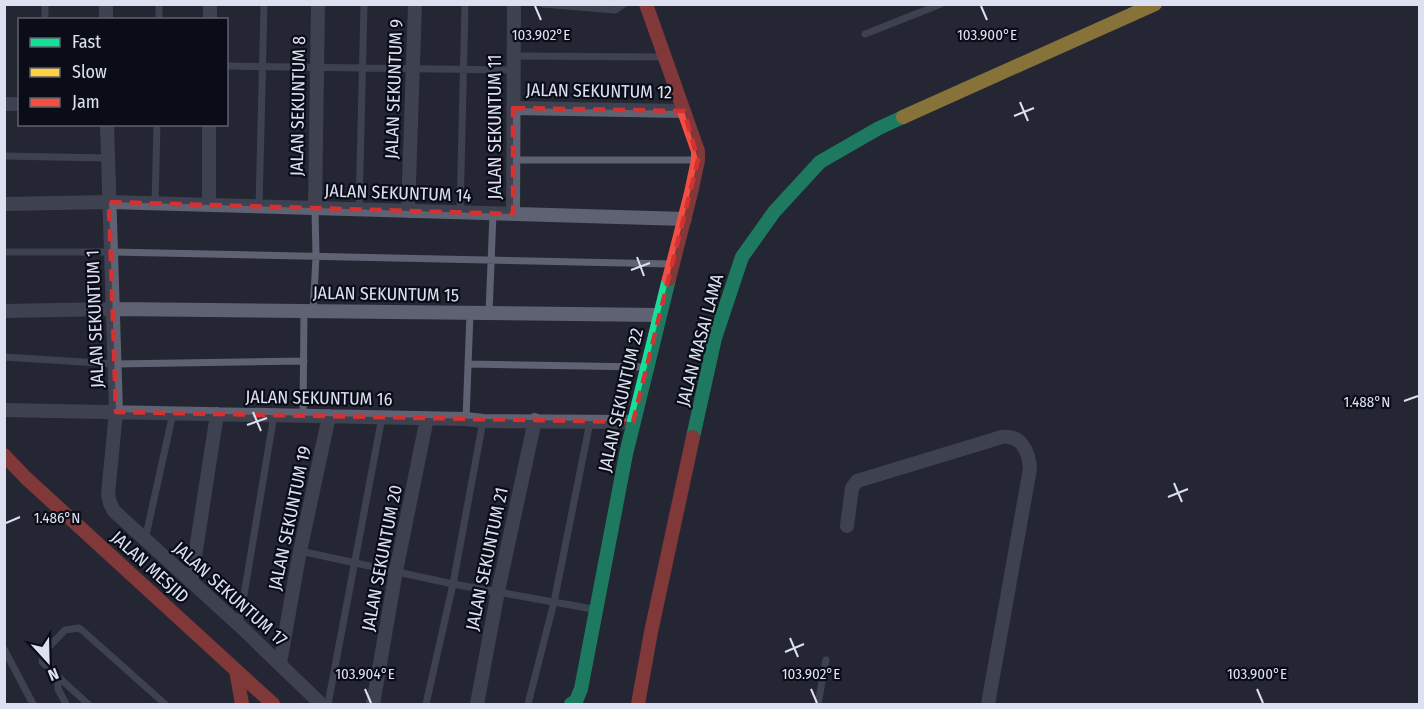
<svg xmlns="http://www.w3.org/2000/svg" width="1424" height="709" viewBox="0 0 1424 709" font-family="'Fira Sans Condensed',sans-serif">
  <style>
    .lines { fill: none; stroke-linecap: round; stroke-linejoin: round }
    .lane { stroke: #5e6272; stroke-width: 7 }
    .street { stroke: #5e6272; stroke-width: 14 }
    .fast { stroke: #16e098; stroke-width: 14 }
    .slow { stroke: #ffcf43; stroke-width: 14 }
    .jam { stroke: #f24e42; stroke-width: 14 }
    .marked { fill: none; stroke: #d63132; stroke-width: 4.5; stroke-dasharray: 12 8; stroke-linejoin: round }
    .ticks { fill: none; stroke: #dce0f0; stroke-width: 2 }
    .labels { text-anchor: middle; dominant-baseline: central; stroke-width: 4.5; stroke-linejoin: round; paint-order: stroke }
    .street-label { font-size: 18px; fill: #dce0f0; stroke: #0a0d17 }
    .ticks-label { font-size: 15px; text-anchor: middle; fill: #dce0f0; stroke: #0a0d17; stroke-width: 4.5; stroke-linejoin: round; paint-order: stroke }
  </style>
  <rect width="100%" height="100%" fill="#242733"/>
  <g class="lines">
    <path class="lane" d="M 45,4 L 45,20
      M 543,4 L 615,10 L 624,4
      M 159,20 L 159,4
      M 865,34 L 941,4
      M 514,56 L 663,57
      M 226,66 L 513,70
      M 4,156 L 107,158
      M 513,160 L 695,160
      M 155,204 L 157,124
      M 259,207 L 264,4
      M 359,210 L 364,4
      M 460,213 L 465,4
      M 4,252 L 112,252 L 671,264
      M 313,312 L 316,257 L 315,208
      M 489,313 L 493,214
      M 4,357 L 115,364 L 304,361
      M 468,364 L 644,367
      M 303,416 L 304,311
      M 466,419 L 470,313
      M 145,540 L 173,413
      M 300,551 L 453,584 L 593,609
      M 239,625 L 274,415
      M 4,649 L 33,704
      M 58,677 L 58,689 L 66,704
      M 88,704 L 42,662 L 44,652 L 65,630 L 79,628 L 83,631 L 165,704
      M 328,704 L 382,417
      M 426,704 L 453,584 L 483,421
      M 528,704 L 554,602 L 590,422
      M 818,704 L 826,660"/>
    <path class="street" d="M 106,4 L 106,20
      M 210,20 L 210,4
      M 4,104 L 20,104
      M 513,108 L 684,111
      M 107,124 L 116,412 L 108,494 L 110,503 L 114,511 L 239,625 L 321,704
      M 4,204 L 109,202 L 685,219
      M 209,205 L 209,124
      M 315,208 L 318,4
      M 408,211 L 415,4
      M 513,214 L 514,4
      M 4,311 L 113,309 L 659,315
      M 4,410 L 466,419 L 483,421 L 633,422
      M 847,526 L 852,488 L 857,481 L 1002,437 C 1022,434 1029,453 1030,469 L 988,704
      M 191,582 L 217,414
      M 280,663 L 299,556 L 329,416
      M 373,704 L 396,571 L 427,418
      M 477,704 L 498,591 L 535,420"/>
    <path class="fast" d="M 693,437 L 715,338 L 742,257 L 774,212 L 820,162 L 879,128 L 903,117
      M 571,704 L 576,701 L 581,689 L 626,454 L 669,279"/>
    <path class="slow" d="M 903,117 L 1155,4"/>
    <path class="jam" d="M 646,4 L 698,151 L 698,160 L 691,193 L 669,279
      M 4,455 L 26,478 L 273,704
      M 236,670 L 242,704
      M 638,704 L 651,632 L 693,437"/>
  </g>
  <path d="M0 0H1424V709H0ZM 513,108 L 684,111 L 698,160 L 633,422 L 116,412 L 109,202 L 513,214 Z" fill="#242733" fill-opacity=".55" fill-rule="evenodd"/>
  <path class="marked" d="M 513,108 L 684,111 L 698,160 L 633,422 L 116,412 L 109,202 L 513,214 Z"/>
  <path class="ticks" d="M 535,6 L 541,20M 981,6 L 987,20M 1020,102 L 1028,121M 1014,116 L 1034,108M 637,257 L 644,276M 631,270 L 650,263M 1404,401 L 1418,396M 253,412 L 261,431M 247,425 L 267,418M 1174,483 L 1182,502M 1168,497 L 1188,489M 6,523 L 20,517M 790,638 L 798,657M 785,652 L 804,644M 365,689 L 371,703M 811,689 L 817,703M 1257,689 L 1263,703"/>
  <g class="labels">
    <g class="street-label">
      <text transform="translate(394 89) rotate(-88)">JALAN SEKUNTUM 9</text>
      <text transform="translate(599 91) rotate(1)">JALAN SEKUNTUM 12</text>
      <text transform="translate(298 106) rotate(-89)">JALAN SEKUNTUM 8</text>
      <text transform="translate(495 127) rotate(-90)">JALAN SEKUNTUM 11</text>
      <text transform="translate(398 193) rotate(2)">JALAN SEKUNTUM 14</text>
      <text transform="translate(386 294) rotate(1)">JALAN SEKUNTUM 15</text>
      <text transform="translate(95 319) rotate(-92)">JALAN SEKUNTUM 1</text>
      <text transform="translate(700 340) rotate(-75)">JALAN MASAI LAMA</text>
      <text transform="translate(319 398) rotate(1)">JALAN SEKUNTUM 16</text>
      <text transform="translate(621 400) rotate(-77)">JALAN SEKUNTUM 22</text>
      <text transform="translate(290 518) rotate(-78)">JALAN SEKUNTUM 19</text>
      <text transform="translate(382 558) rotate(-79)">JALAN SEKUNTUM 20</text>
      <text transform="translate(487 559) rotate(-78)">JALAN SEKUNTUM 21</text>
      <text transform="translate(150 567) rotate(42)">JALAN MESJID</text>
      <text transform="translate(230 594) rotate(42)">JALAN SEKUNTUM 17</text>
    </g>
  </g>
  <g class="ticks-label">
    <text x="541" y="40">103.902°E</text>
    <text x="987" y="40">103.900°E</text>
    <text x="1367" y="407">1.488°N</text>
    <text x="57" y="523">1.486°N</text>
    <text x="365" y="679">103.904°E</text>
    <text x="811" y="679">103.902°E</text>
    <text x="1257" y="679">103.900°E</text>
  </g>
  <rect width="1424" height="709" fill="none" stroke="#dce0f0" stroke-width="12"/>
  <rect x="18" y="18" width="210" height="108" fill="#0a0d17" stroke="#5e616e" stroke-width="1.5"/>
  <rect x="30" y="38" width="30" height="9" fill="#16e098" stroke="#5e616e" stroke-width="1.5"/>
  <text x="72" y="48" font-size="18" fill="#dce0f0">Fast</text>
  <rect x="30" y="68" width="30" height="9" fill="#ffcf43" stroke="#5e616e" stroke-width="1.5"/>
  <text x="72" y="78" font-size="18" fill="#dce0f0">Slow</text>
  <rect x="30" y="98" width="30" height="9" fill="#f24e42" stroke="#5e616e" stroke-width="1.5"/>
  <text x="72" y="108" font-size="18" fill="#dce0f0">Jam</text>
  <g transform="translate(48 661) rotate(158)" stroke="#0a0d17" stroke-width="4.5" paint-order="stroke">
  <path d="M0-4.5L10 22L0 15L-10 22Z" fill="#dce0f0"/>
  <text y="-9" font-size="16" font-weight="bold" text-anchor="middle" fill="#dce0f0">N</text>
  </g>
</svg>
